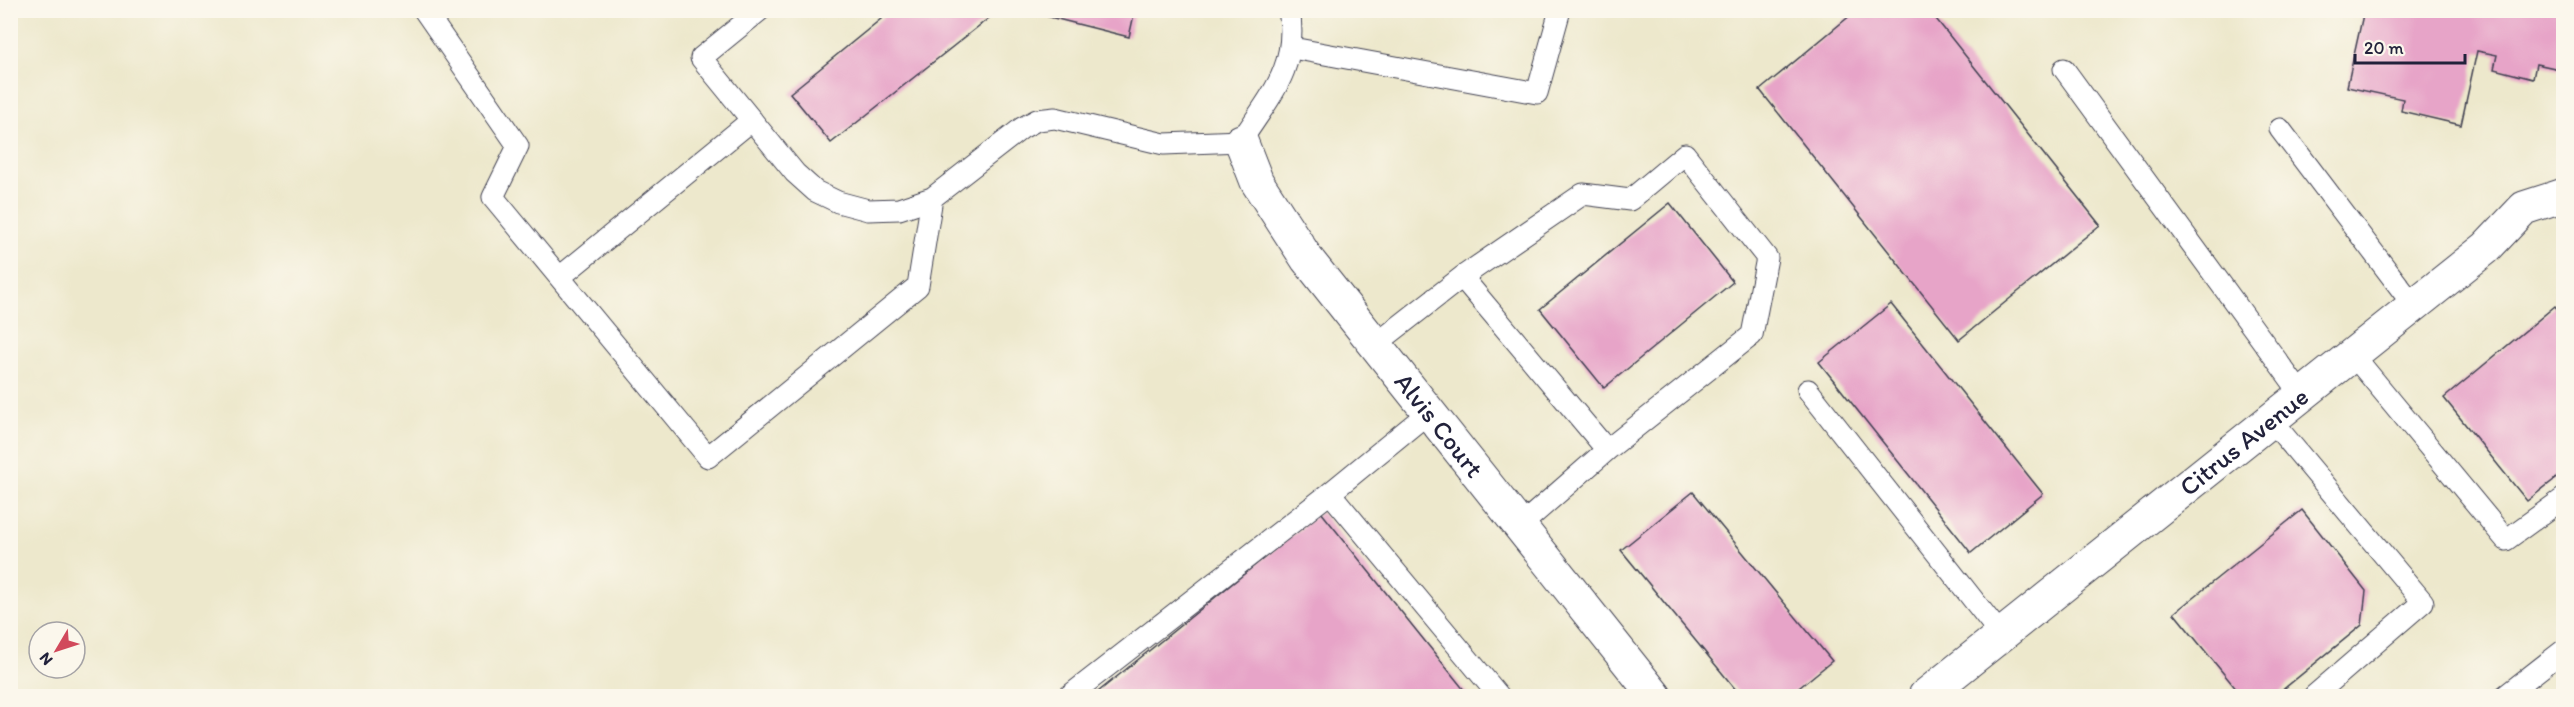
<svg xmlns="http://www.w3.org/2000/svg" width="2574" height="707" viewBox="0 0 2574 707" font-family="Itim,sans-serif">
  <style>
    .building { fill: #e7a4c8 }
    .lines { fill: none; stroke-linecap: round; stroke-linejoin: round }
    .service-casing { stroke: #404051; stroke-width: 23 }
    .minor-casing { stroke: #404051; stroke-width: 35 }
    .service { stroke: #fff; stroke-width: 21 }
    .minor { stroke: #fff; stroke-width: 33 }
    .labels { text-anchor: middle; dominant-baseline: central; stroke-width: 5; stroke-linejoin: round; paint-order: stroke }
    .street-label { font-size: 26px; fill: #22223b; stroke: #fbf7ec }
  </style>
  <rect width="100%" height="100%" fill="#fbf7ec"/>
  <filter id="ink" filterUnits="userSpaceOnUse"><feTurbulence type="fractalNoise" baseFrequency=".0167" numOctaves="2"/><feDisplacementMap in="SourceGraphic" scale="12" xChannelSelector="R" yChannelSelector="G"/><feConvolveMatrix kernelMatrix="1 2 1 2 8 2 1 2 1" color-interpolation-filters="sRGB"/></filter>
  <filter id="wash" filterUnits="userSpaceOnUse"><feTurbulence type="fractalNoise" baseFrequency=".008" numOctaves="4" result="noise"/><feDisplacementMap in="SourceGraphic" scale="24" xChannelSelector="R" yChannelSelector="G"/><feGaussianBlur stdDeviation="1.35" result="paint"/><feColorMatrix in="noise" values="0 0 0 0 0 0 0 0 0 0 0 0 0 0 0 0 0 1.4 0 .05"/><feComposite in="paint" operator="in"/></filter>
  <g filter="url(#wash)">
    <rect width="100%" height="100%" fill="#ede8cc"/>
    <g id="blocks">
      <path class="building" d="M 892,10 L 999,10 L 831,143 L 790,93 Z
        M 1022,10 L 1135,10 L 1129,37 Z
        M 1857,10 L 1929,10 L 2100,225 L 1959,340 L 1760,90 Z
        M 2364,10 L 2564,10 L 2564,70 L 2536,64 L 2533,79 L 2494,69 L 2497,55 L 2477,51 L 2461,125 L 2401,111 L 2403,99 L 2347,87 Z
        M 1670,203 L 1733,282 L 1604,388 L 1540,309 Z
        M 1891,304 L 2043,494 L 1971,553 L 1819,362 Z
        M 2555,306 L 2564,317 L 2564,472 L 2527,501 L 2444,398 Z
        M 1693,492 L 1832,661 L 1789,696 L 1741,696 L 1621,550 Z
        M 2302,510 L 2366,591 L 2362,625 L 2275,696 L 2242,696 L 2174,613 Z
        M 1321,512 L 1469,696 L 1093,696 Z
        M 2564,687 L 2564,696 L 2551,696 Z"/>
    </g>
  </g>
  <g filter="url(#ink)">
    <use href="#blocks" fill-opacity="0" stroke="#404051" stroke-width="1.5"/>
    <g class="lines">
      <g class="service-casing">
        <path id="service" d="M 424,10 L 518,146 L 493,197 L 708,457 L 918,286 L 932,198
          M 760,10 L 701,58 L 795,173 L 815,191 L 838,202 L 868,210 L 899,209 L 932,198 L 1022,128 L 1037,120 L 1055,118 L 1164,144 L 1241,141 C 1270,96 1299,67 1289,10
          M 1292,48 L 1537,93 L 1560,10
          M 2064,69 L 2302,395
          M 2280,129 L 2414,306
          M 560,277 L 752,120
          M 1462,277 L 1583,194 L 1630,200 L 1685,154 L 1767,258 L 1752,335 L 1607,450
          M 1375,345 L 1462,277 L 1607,450 L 1520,526
          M 2353,355 L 2506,540 L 2564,498
          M 1808,390 L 2001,635
          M 1429,412 L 1330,493 L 1499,696
          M 2271,420 L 2423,602 L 2314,696
          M 1069,696 L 1330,493
          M 2505,696 L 2564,650"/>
      </g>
      <g class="minor-casing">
        <g id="minor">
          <path id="s1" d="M 1241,141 L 1257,182 L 1307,259 L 1655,696"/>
          <path id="s2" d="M 1925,696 L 2486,248 L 2524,208 L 2564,195"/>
        </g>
      </g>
      <use href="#service" class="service"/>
      <use href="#minor" class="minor"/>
    </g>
  </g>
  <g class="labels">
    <g class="street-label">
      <text stroke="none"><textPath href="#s1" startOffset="348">Alvis Court</textPath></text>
      <text stroke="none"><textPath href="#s2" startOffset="408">Citrus Avenue</textPath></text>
    </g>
  </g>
  <rect width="2574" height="707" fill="none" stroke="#fbf7ec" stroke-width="36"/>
  <g transform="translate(57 650) rotate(231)"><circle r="28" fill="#fbf7ec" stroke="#a4a2a5" stroke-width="1.5"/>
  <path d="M0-4.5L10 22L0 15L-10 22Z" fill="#d1495b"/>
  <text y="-9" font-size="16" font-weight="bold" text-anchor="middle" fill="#22223b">N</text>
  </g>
  <path d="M2355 54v9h110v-9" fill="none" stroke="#22223b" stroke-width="3"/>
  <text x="2364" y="54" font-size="18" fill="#22223b" stroke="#fbf7ec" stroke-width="4.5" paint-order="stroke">20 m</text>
</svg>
